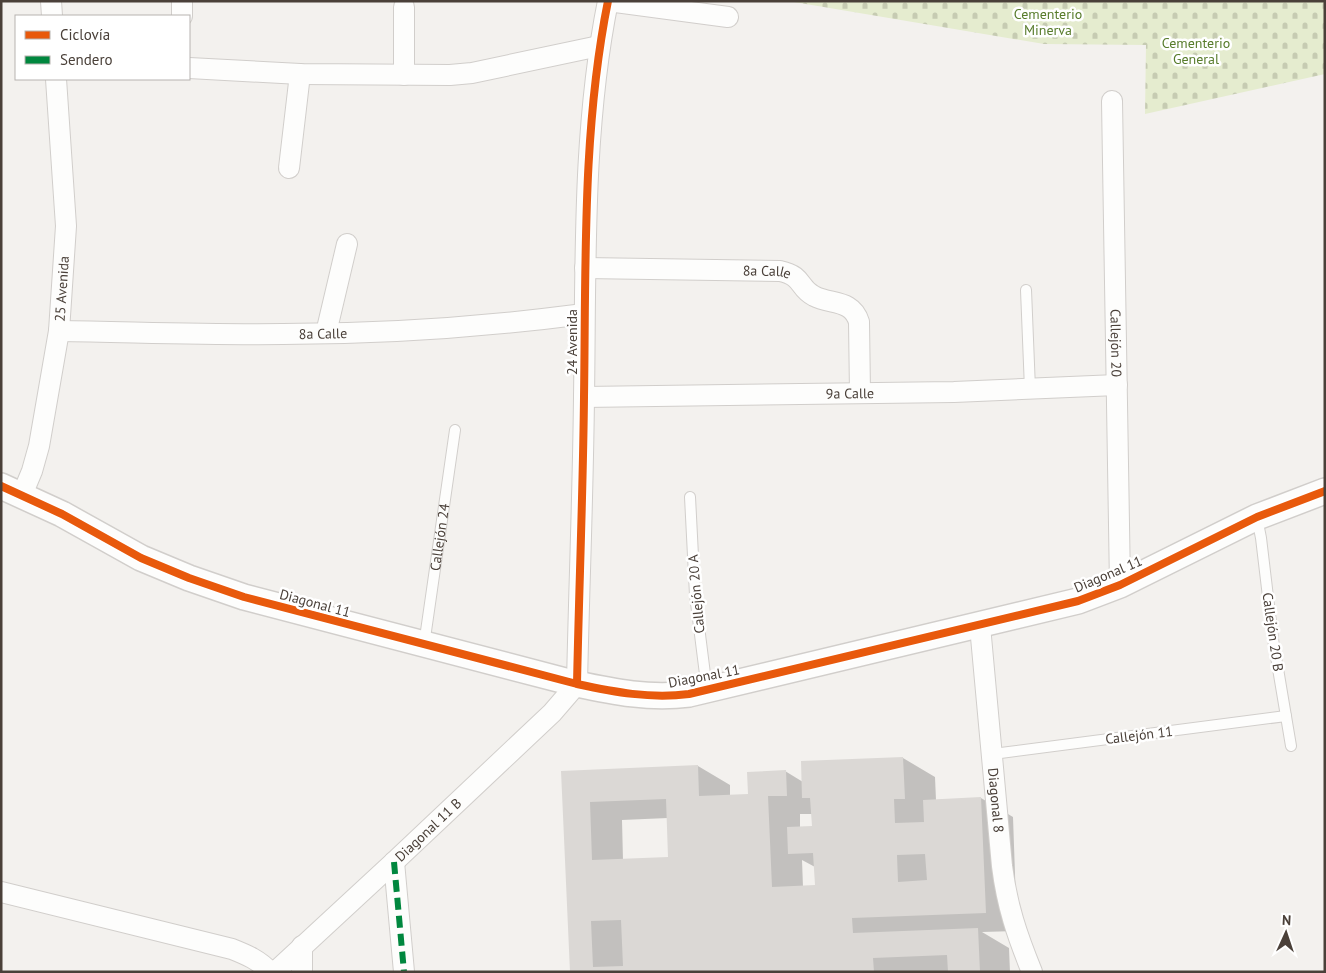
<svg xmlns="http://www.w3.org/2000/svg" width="1326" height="973" viewBox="0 0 1326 973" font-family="'PT Sans',sans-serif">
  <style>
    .cemetery { fill: url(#cemetery-stones) }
    .shadow { fill: #0003; fill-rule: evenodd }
    .building { fill: #dbd8d5; fill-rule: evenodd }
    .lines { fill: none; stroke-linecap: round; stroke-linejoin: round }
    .service-casing { stroke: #d1cecb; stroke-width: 12 }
    .minor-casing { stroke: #d1cecb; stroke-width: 22 }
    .tertiary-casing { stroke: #d1cecb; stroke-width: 28 }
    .service { stroke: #fdfdfc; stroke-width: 10 }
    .minor { stroke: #fdfdfc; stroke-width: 20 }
    .tertiary { stroke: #fdfdfc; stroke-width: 25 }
    .quiet { stroke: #00873e; stroke-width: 6; stroke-dasharray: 12 6; stroke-linecap: butt }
    .cycleway-casing { stroke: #fff; stroke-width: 11 }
    .cycleway { stroke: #e8590c; stroke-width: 8 }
    .labels { text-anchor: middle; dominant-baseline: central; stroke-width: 5; stroke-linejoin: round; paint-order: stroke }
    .park-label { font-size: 14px; fill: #587c2c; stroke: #fff }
    .street-label { font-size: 14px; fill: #4a4039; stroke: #fff }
  </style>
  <defs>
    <pattern id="cemetery-stones" width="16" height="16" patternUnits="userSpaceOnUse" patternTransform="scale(1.25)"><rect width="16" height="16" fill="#e5eccf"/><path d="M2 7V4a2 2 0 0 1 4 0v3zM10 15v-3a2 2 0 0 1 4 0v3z" fill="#c6cbb2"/></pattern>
  </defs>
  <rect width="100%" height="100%" fill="#f3f1ee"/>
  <path class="cemetery" d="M 788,1 L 1325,1 L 1325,74 L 1145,114 L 1146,45 L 1044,44 Z"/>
  <path class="shadow" d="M 903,758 L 935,777 L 936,800 L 981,798 L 1013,817 L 1017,931 L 982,932 L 1009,948 L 1010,972 L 571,972 L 562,772 L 698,766 L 730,785 L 730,796 L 750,795 L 785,771 L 803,782 ZM 800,814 L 813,814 L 813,827 L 800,828 ZM 668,818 L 669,858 L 623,860 L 622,820 ZM 802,860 L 815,867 L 816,886 L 803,887 Z"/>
  <path class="building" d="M 903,757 L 905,799 L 894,799 L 895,823 L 924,822 L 923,800 L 981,797 L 986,913 L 852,918 L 853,933 L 978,928 L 980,972 L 948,972 L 947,955 L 873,958 L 874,972 L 570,972 L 561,771 L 698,765 L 699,796 L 748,794 L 747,772 L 786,770 L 787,796 L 768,796 L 772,887 L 815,885 L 813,853 L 788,854 L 787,827 L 812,826 L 810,798 L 802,798 L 801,761 ZM 666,799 L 668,857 L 592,860 L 590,802 ZM 925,854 L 927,880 L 898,882 L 897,855 ZM 621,920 L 623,966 L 593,967 L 591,921 Z"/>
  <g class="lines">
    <g class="service-casing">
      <g id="service">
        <path d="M 1026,290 L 1030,389"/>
        <path d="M 690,497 L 695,595 L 707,690"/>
        <path d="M 1257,518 L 1261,538 L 1273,639 L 1291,746"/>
        <path id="s1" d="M 424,645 L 455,430"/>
        <path d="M 993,754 L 1286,716"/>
      </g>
    </g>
    <g class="minor-casing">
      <g id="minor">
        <path d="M 51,1 L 52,16"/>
        <path d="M 608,1 L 728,17"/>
        <path d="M 182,16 L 182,1"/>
        <path d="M 189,68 L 300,74 L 450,75 L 472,73 L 599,46"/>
        <path d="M 404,75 L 404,7"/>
        <path id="s2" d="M 1112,101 L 1120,585"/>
        <path d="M 289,168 L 300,74"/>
        <path id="s3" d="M 585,268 L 780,271 C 804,276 798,288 814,296 C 831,305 852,299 859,322 L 860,393"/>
        <path id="s4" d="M 59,331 C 134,332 208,335 283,334 C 384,334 484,327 584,314"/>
        <path d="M 326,333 L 347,244"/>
        <path id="s5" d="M 584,397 L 954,392 L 1117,385"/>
        <path id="s6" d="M 22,495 L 32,471 L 39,446 L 59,331 L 66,226 L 56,79"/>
        <path id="s7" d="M 980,626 L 1002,866 C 1007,906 1017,935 1032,972"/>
        <path d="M 394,862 L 404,972"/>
        <path d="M 1,892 L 232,949 C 247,955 259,960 270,972"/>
        <path id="s8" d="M 275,972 L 394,862 L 552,713 L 577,684 C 579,589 583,493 584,397 C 586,266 582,130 608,1"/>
        <path d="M 302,972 L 302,946"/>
      </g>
    </g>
    <g class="tertiary-casing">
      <path id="tertiary" d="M 1,486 L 62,514 L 141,558 L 189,578 L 244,597 L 577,684 C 614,692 650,699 689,694 L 1078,601 L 1120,585 L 1257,517 L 1325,491"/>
    </g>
    <use href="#service" class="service"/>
    <use href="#minor" class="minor"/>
    <use href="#tertiary" class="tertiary"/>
    <path class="quiet" d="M 394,862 L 404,972"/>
    <g class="cycleway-casing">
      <path id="cycleway" d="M 1,486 L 62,514 L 141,558 L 189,578 L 244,597 L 577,684 C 614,692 650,699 689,694 L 1078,601 L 1120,585 L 1257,517 L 1325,491
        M 577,684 C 579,589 583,493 584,397 C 586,266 582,130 608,1"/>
    </g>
    <use href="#cycleway" class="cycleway"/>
  </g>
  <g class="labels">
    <g class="park-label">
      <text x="1048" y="14">Cementerio<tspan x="1048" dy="16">Minerva</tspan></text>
      <text x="1196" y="43">Cementerio<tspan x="1196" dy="16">General</tspan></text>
    </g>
    <g class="street-label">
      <text stroke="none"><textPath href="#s3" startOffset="182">8a Calle</textPath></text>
      <text stroke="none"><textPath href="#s6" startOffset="211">25 Avenida</textPath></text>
      <text stroke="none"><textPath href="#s4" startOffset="264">8a Calle</textPath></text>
      <text transform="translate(572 342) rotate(-90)">24 Avenida</text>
      <text stroke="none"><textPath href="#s2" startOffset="242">Callejón 20</textPath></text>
      <text stroke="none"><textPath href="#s5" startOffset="266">9a Calle</textPath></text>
      <text stroke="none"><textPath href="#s1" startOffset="109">Callejón 24</textPath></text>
      <text transform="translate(1108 574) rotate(-23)">Diagonal 11</text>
      <text transform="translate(696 594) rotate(-95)">Callejón 20 A</text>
      <text transform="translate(315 603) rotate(15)">Diagonal 11</text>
      <text transform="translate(1273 632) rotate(82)">Callejón 20 B</text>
      <text transform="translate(704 676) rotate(-11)">Diagonal 11</text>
      <text transform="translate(1139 735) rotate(-7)">Callejón 11</text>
      <text stroke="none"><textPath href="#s7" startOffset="175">Diagonal 8</textPath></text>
      <text stroke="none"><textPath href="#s8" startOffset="209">Diagonal 11 B</textPath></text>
    </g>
  </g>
  <rect width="1326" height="973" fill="none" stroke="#4a4039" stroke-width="5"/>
  <rect x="15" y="15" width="175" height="65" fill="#ffffff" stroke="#b7b3b0"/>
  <rect x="25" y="31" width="25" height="8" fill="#e8590c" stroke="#b7b3b0"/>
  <text x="60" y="40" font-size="15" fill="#4a4039">Ciclovía</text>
  <rect x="25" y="56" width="25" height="8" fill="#00873e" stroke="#b7b3b0"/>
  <text x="60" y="65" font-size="15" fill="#4a4039">Sendero</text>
  <g transform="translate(1286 933) rotate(3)" stroke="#ffffff" stroke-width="4" paint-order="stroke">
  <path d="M0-4L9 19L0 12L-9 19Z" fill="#4a4039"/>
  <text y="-8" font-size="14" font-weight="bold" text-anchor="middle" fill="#4a4039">N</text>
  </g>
</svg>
